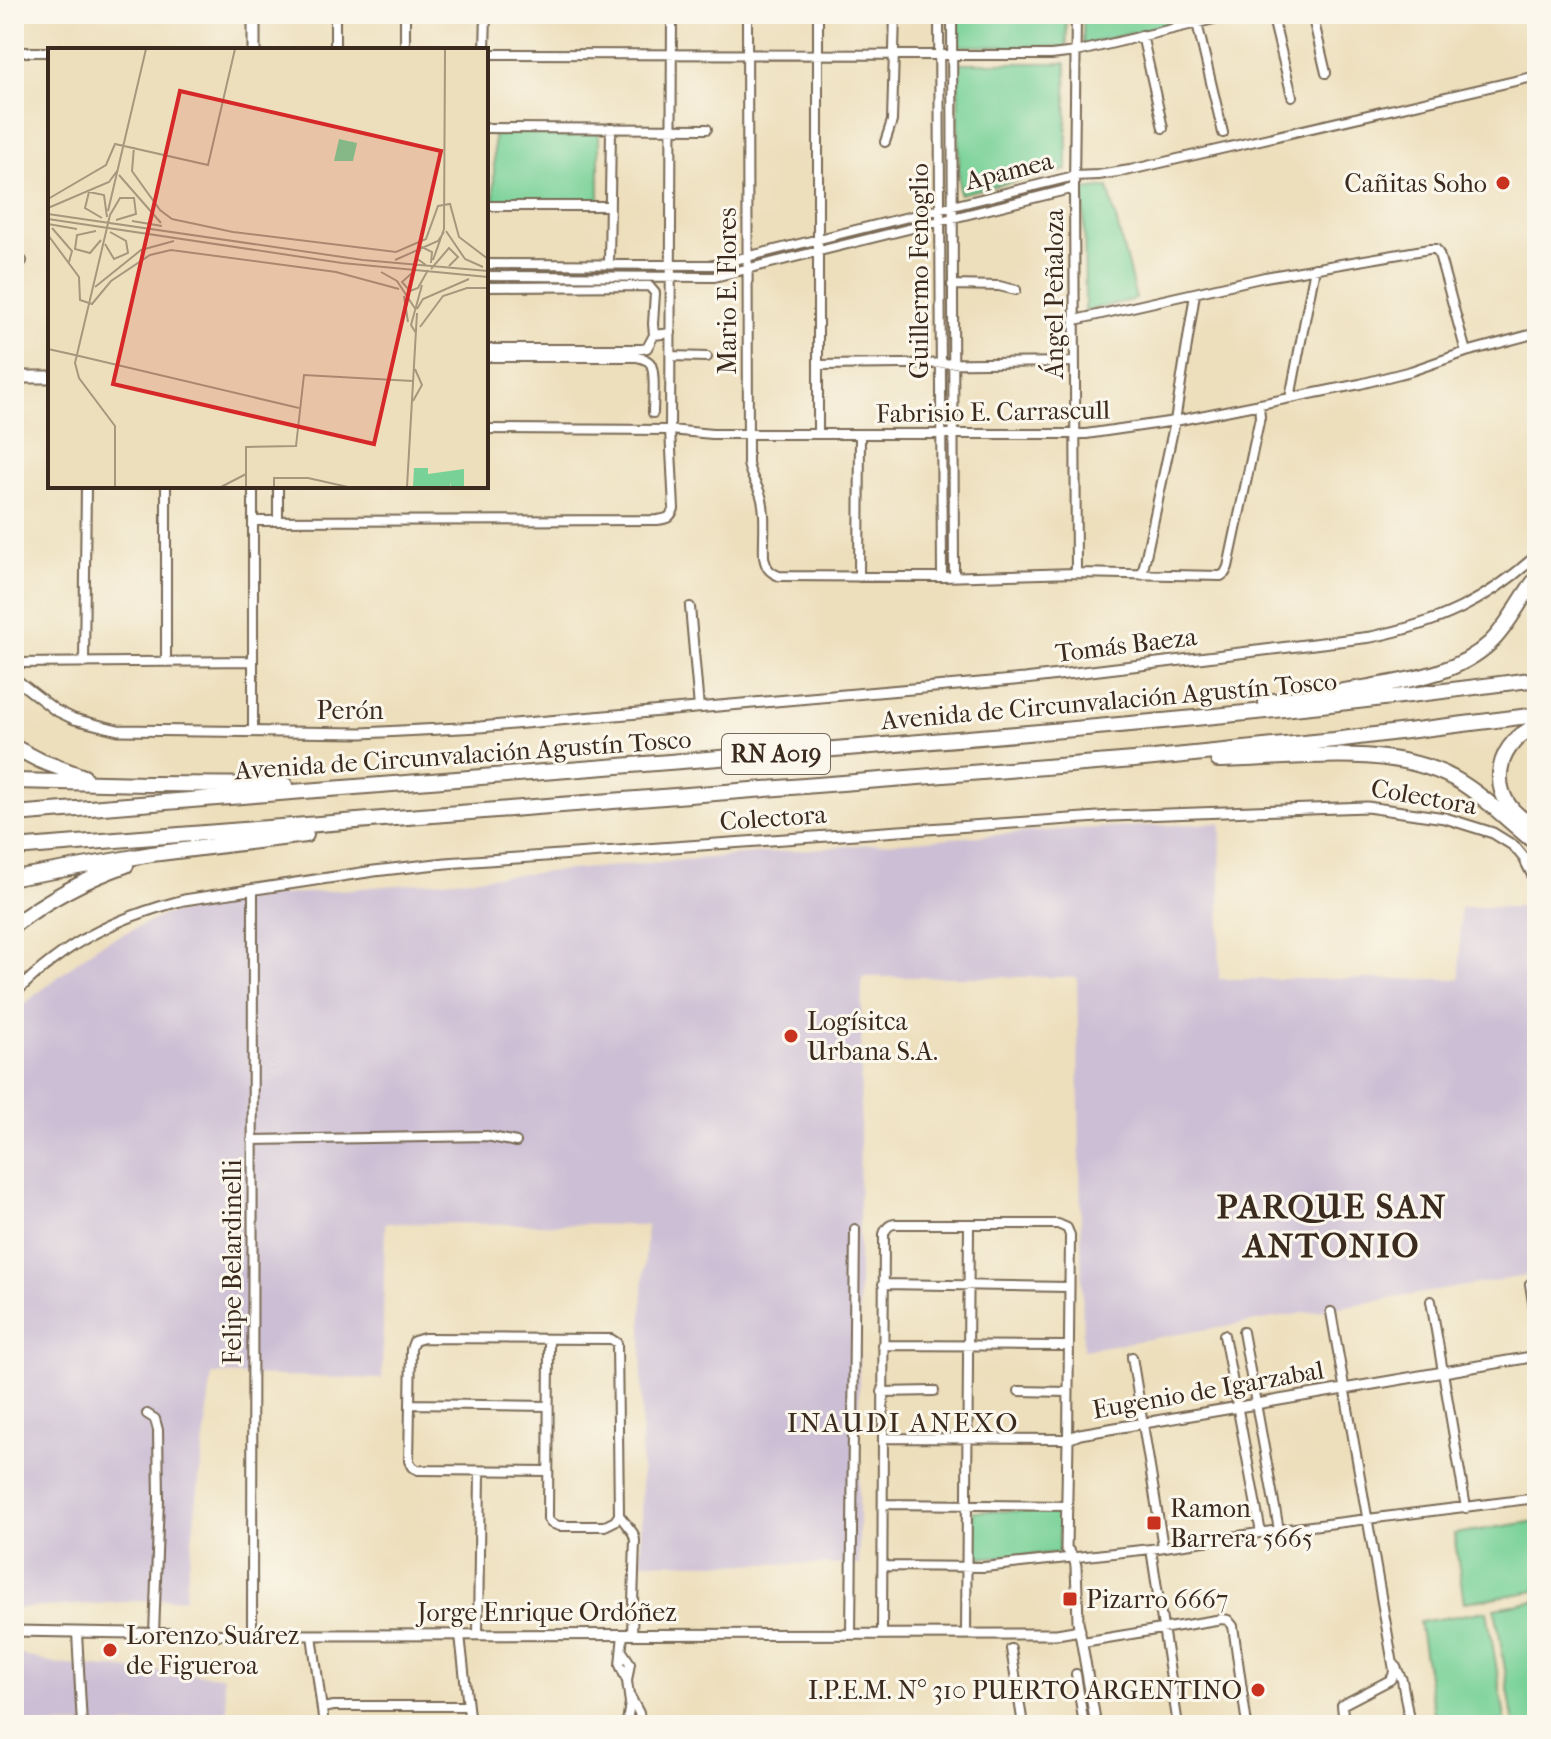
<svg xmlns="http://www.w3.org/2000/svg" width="1551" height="1739" viewBox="0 0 1551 1739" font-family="'IM FELL French Canon',serif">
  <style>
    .industrial { fill: #ccbed4 }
    .green { fill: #78d197; stroke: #5a7e5a; stroke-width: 2 }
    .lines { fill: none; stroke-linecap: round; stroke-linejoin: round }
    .minor-casing { stroke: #796955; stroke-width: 12 }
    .tertiary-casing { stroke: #796955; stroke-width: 13 }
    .secondary-casing { stroke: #796955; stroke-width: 15 }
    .motorway-casing { stroke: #796955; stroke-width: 18 }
    .minor { stroke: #fff; stroke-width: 8 }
    .tertiary { stroke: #fff; stroke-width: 9 }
    .secondary { stroke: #fff; stroke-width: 11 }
    .motorway { stroke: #fff; stroke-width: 14 }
    .poi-dot { fill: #c8321e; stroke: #fbf7ec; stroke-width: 3 }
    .labels { text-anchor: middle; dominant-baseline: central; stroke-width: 6; stroke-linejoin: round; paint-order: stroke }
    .shield { fill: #fbf7ec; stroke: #75685c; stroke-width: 2 }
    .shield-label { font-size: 24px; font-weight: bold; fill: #3b2a1e }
    .street-label { font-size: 26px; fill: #3b2a1e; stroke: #fbf7ec }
    .poi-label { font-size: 26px; fill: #3b2a1e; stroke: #fbf7ec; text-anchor: start }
    .neighbourhood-label { font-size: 28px; letter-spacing: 2px; fill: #3b2a1e; stroke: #fbf7ec }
    .district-label { font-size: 34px; font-weight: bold; letter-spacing: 2px; fill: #3b2a1e; stroke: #fbf7ec }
    .inset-road { fill: none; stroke: #a6977d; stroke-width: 2 }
    .view { fill: #d62828; fill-opacity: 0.15; stroke: #d62828; stroke-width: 4 }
    .inset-edge { fill: none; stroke: #3b2a1e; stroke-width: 4 }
  </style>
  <rect width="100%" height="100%" fill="#fbf7ec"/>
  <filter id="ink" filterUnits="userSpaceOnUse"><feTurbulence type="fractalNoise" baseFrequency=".0125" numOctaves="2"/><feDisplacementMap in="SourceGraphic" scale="16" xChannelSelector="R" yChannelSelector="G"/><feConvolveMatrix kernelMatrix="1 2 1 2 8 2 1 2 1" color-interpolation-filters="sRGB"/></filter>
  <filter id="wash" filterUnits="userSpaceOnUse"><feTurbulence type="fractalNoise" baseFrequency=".006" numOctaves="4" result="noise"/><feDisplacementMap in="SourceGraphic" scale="32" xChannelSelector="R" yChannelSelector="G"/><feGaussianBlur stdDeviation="1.8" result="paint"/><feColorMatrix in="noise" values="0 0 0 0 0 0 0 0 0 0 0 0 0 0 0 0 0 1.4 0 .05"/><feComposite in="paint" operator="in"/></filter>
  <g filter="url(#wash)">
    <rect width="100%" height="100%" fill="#eddfbc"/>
    <path class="industrial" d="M 1221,823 L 1219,979 L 1460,979 L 1460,907 L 1535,907 L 1537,912 L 1537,1274 L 1083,1350 L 1077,977 L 862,977 L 859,1218 L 859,1565 L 641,1562 L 642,1310 L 647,1225 L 385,1223 L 382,1379 L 212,1374 L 185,1598 L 14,1609 L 14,1012 L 97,946 L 164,915 L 270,896 L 859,845 L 1073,829 Z
      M 14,1652 L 54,1664 L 223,1676 L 229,1725 L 14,1725 Z"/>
    <path class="green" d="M 958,14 L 1066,14 L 1067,47 L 958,46 Z
      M 1083,14 L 1187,14 L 1188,20 L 1083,45 Z
      M 958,63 L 1066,63 L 1067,170 L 959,194 Z
      M 494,131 L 599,131 L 599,202 L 494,202 Z
      M 1108,187 L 1136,299 L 1085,311 L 1084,190 Z
      M 973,1511 L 1059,1511 L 1059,1553 L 972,1558 Z
      M 1537,1521 L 1537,1591 L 1464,1602 L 1454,1534 Z
      M 1537,1601 L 1537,1725 L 1514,1725 L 1495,1608 Z
      M 1487,1611 L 1506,1725 L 1436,1725 L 1419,1622 Z"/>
  </g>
  <g filter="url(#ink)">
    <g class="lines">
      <g class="minor-casing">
        <path id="minor" d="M 335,14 L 335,50
          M 405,14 L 405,50
          M 747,14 L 748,464 C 750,475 756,483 760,493 C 767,512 763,537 764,557 C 766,568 769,572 779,576 L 942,577 L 1076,573 L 1221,576 L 1225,573 L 1228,567 L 1260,417 L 1259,404
          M 939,14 L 942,577
          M 952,14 L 954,576
          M 1272,14 L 1292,96
          M 1312,14 L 1326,73
          M 1197,23 L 1223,133
          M 1142,35 L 1163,128
          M 485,50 L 486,14
          M 14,52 L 50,52
          M 486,54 L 1051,55 L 1076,52 L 1235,14
          M 486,128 L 707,129
          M 885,142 L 892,121 L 895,14
          M 486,206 L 610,206
          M 486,264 L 714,265 L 1074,176 L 1098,175 L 1130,170 L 1537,76
          M 609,265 L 611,128
          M 14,271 L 22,261
          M 486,276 L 714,277 L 1074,188
          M 952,285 L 999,286 L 1016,290
          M 486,287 L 649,286 L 655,293 L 653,324 L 654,335
          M 1075,320 L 1265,277 L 1429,249 L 1436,249 L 1439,254 L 1466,352
          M 486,349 L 642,349 L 647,348 L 654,335 L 671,333
          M 671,356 L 707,357
          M 486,357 L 637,357 C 641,358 647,359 650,363 C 656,370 653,402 653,413
          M 818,365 L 1075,362
          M 1290,398 L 1315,268
          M 486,429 L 670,430 L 712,434 L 1086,434 L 1175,421 L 1360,384 L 1411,371 L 1466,352 L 1537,333
          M 818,434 L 818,14
          M 166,486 L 166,662
          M 253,521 L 657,520 C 667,519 670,518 674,509 L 670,430 L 672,14
          M 278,521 L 278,486
          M 1076,573 L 1074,188 L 1076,14
          M 1142,575 L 1175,421 L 1195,294
          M 859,577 L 860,434
          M 690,607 L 699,708
          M 14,663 L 253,661
          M 84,663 L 86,486
          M 253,731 L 253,486
          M 252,1140 L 487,1136 L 516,1142
          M 883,1284 L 1069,1287
          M 1530,1284 L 1537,1327
          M 1431,1301 L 1466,1508
          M 1331,1312 L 1394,1670 L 1393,1676 L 1390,1680 L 1342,1705 L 1344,1725
          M 1243,1332 L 1279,1530
          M 1224,1335 L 1261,1533
          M 549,1340 L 548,1519 L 551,1523 L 559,1526 L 605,1526 L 615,1521 L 619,1515
          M 882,1345 L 1069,1346
          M 1132,1357 L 1163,1547
          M 1019,1391 L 1068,1392
          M 882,1392 L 934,1391
          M 410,1404 L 548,1406
          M 147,1414 L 155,1419 L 158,1430 L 159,1499 L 154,1634
          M 548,1471 L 418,1470 L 412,1467 L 409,1461 L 411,1349 L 414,1341 L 424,1338 L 611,1339 L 617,1343 L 619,1515 L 633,1533 L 635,1540 L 632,1634
          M 883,1504 L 1067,1506
          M 1151,1549 L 1178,1725
          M 883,1566 L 984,1567 L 1151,1549 L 1279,1530 L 1537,1498
          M 77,1633 L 82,1725
          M 851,1633 L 855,1229
          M 882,1633 L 884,1234 C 886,1228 889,1224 896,1224 L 1058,1224 L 1067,1228 L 1070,1235 L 1068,1439 L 884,1438
          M 623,1634 L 620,1665 L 627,1681
          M 966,1634 L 969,1224
          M 252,1635 L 253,890
          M 312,1635 L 324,1725
          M 460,1635 L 470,1725
          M 478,1635 L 480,1471
          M 1083,1642 L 1222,1619 L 1228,1620 L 1233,1626 L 1247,1725
          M 1011,1649 L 1023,1725
          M 622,1651 L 630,1663 L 627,1681 L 630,1703 L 627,1722 L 632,1725 L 635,1724 L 640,1720 L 639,1713 L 630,1696
          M 1395,1665 L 1402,1680 L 1410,1725
          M 1076,1674 L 1084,1725
          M 322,1708 L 334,1706 L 467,1706"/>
      </g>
      <g class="tertiary-casing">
        <path id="tertiary" d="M 14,678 L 55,710 L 74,719 L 118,730 L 362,733 L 480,727 L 1025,679 L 1371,637 C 1439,623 1485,602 1537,555
          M 14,994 C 65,943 114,918 184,900 L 374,871 L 446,863 L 1112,816 L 1367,807 L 1445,818 L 1493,833 L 1514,846 L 1524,858 L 1537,884
          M 14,1631 L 252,1635 L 1057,1634 L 1080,1630
          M 1096,1725 L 1078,1621 L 1076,1566 L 1074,1558 L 1066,1548 L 1068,1439 L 1080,1434 L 1537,1356"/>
      </g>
      <g class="secondary-casing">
        <path id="secondary" d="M 254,50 L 254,14
          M 14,377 L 50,377"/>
      </g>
      <g class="motorway-casing">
        <path id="motorway" d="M 1266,702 C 1299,698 1331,693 1364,688 C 1407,680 1456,675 1490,643 C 1510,624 1520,598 1537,578
          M 1537,726 C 1488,746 1487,808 1537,826
          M 14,747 L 41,761 L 84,777
          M 1218,760 C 1292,759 1389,742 1455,779 C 1485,796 1510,823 1537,844
          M 14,781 L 148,784 L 285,785
          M 14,814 C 300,792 586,770 872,746 C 1094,728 1316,709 1537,679
          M 14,848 L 1134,760 L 1334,740 L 1537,715
          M 14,878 L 152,854 L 306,835
          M 14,925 C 48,899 86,879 126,865"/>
      </g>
      <use href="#minor" class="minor"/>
      <use href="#tertiary" class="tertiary"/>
      <use href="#secondary" class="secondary"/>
      <use href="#motorway" class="motorway"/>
    </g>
  </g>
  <g class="poi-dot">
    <circle cx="1503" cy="183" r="8"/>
    <circle cx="791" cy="1036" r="8"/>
    <rect x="1146" y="1515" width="16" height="16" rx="4"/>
    <rect x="1062" y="1591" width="16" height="16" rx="4"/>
    <circle cx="110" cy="1650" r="8"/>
    <circle cx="1258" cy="1690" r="8"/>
  </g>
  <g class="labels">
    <rect class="shield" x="722" y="734" width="108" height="40" rx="6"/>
    <g class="shield-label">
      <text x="776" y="754">RN A019</text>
    </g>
    <g class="street-label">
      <text transform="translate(1009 171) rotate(-14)">Apamea</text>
      <text transform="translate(919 271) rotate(-90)">Guillermo Fenoglio</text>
      <text transform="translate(727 291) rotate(-90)">Mario E. Flores</text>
      <text transform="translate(1054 294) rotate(-90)">Ángel Peñaloza</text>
      <text transform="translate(993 412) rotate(-1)">Fabrisio E. Carrascull</text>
      <text transform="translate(1126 645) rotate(-7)">Tomás Baeza</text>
      <text transform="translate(1109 701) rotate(-5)">Avenida de Circunvalación Agustín Tosco</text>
      <text x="350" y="710">Perón</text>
      <text transform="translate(463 755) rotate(-4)">Avenida de Circunvalación Agustín Tosco</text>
      <text transform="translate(1424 797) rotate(10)">Colectora</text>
      <text transform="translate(773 818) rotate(-4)">Colectora</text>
      <text transform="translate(232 1262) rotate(-90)">Felipe Belardinelli</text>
      <text transform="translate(1208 1390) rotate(-10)">Eugenio de Igarzabal</text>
      <text x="547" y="1612">Jorge Enrique Ordóñez</text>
    </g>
    <g class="poi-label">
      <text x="1487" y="183" text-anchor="end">Cañitas Soho</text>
      <text x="807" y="1021">Logísitca<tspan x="807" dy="30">Urbana S.A.</tspan></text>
      <text x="1170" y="1508">Ramon<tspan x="1170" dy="30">Barrera 5665</tspan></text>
      <text x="1086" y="1599">Pizarro 6667</text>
      <text x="126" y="1635">Lorenzo Suárez<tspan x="126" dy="30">de Figueroa</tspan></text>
      <text x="1242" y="1690" text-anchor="end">I.P.E.M. N° 310 PUERTO ARGENTINO</text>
    </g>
    <g class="neighbourhood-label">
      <text x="903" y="1422">INAUDI ANEXO</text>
    </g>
    <g class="district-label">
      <text x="1332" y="1207">PARQUE SAN<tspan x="1332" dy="39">ANTONIO</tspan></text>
    </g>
  </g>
  <g transform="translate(48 48)">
    <rect width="440" height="440" fill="#eddfbc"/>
    <path d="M 291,91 L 309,95 L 305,113 L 286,113 ZM 366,420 L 380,420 L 380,426 L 416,421 L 416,439 L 403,439 L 402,434 L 402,439 L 365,439 Z" fill="#78d197"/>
    <path class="inset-road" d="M 86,99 L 84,123 L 112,162 L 124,171 L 185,184 L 348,204 L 378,191 L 390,158 L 402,156 L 411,189 L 440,211M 71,127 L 113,175M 0,151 L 58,117 L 67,96 L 160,117 L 187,1M 0,160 L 61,134 L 69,123M 60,163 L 98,1M 0,166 L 315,212 L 440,223M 54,170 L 37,160 L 41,144 L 56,147 L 59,169M 0,171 L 294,215 L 440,229M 84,173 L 114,178M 0,176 L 29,181M 4,180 L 24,203 L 21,214M 48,183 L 29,187 L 27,201 L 42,205 L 53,192M 398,183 L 417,211 L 435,219M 0,187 L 31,229 L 32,252 L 44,256 L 63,233 L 102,207 L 123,202 L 288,224 L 351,241M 57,196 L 66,211 L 80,205 L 78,193 L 62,184M 347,212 L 390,193 L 396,184M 385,212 L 396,181 L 397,1M 378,217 L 368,210 L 374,199 L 384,204 L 383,215M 383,221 L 401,200 L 410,209 L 401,218M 333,224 L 349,233 L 368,262M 364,225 L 354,234 L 362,243 L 370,240 L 380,222M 47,239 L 93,202 L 126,193M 356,248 L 360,274M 369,261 L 375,251 L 421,231M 372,279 L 395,248 L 419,240 L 440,240M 368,285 L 363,277 L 374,237M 0,301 L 27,307M 27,307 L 251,360M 365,353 L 374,337 L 367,321M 67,439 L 67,378 L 31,330 L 27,315 L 62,167 L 72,150 L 86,150 L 88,166 L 68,172M 173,439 L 198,426M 198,439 L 198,399 L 248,398 L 256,327 L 365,333M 226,439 L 226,430 L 260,430 L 300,439M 359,439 L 369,265"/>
    <path class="view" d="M 132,43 L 393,103 L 326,396 L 65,336 Z"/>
    <rect width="440" height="440" class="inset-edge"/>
  </g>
  <rect width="1551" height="1739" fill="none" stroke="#fbf7ec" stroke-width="48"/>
</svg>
